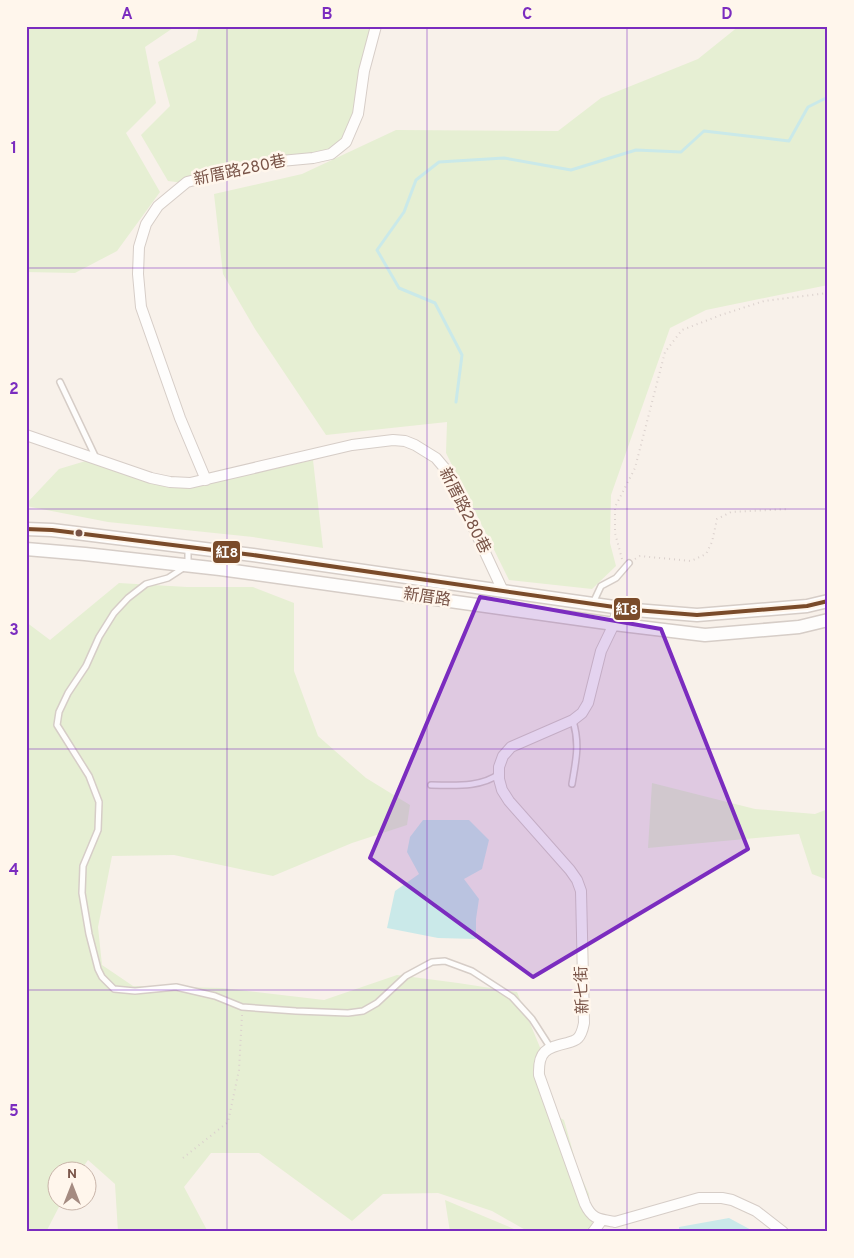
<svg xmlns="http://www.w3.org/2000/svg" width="854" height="1258" viewBox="0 0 854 1258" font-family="Overpass,'Noto Sans TC',sans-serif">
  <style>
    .green { fill: #e6efd3 }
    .water { fill: #cae9e9 }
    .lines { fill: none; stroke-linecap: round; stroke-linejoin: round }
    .stream { stroke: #cae9e9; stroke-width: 3 }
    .service-casing { stroke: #d6cdc7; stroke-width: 8 }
    .minor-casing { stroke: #d6cdc7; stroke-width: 12 }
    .tertiary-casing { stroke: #d6cdc7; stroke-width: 15 }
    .path { stroke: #dbd1cd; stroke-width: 2; stroke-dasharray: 1 4; stroke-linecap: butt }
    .service { stroke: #fefdfc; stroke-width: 5 }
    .minor { stroke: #fefdfc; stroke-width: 10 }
    .tertiary { stroke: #fefdfc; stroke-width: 12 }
    .bus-1-casing { stroke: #fff6ec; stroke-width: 8 }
    .bus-1 { stroke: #7a4b2a; stroke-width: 4 }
    .marked { fill: #7b2cbf; fill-opacity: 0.2; stroke: #7b2cbf; stroke-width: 4; stroke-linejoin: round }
    .grid { fill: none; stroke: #7b2cbf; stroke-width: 1; stroke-opacity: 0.55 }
    .bus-dot { fill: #795448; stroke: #fff6ec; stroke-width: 2 }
    .labels { text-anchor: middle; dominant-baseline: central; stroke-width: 5; stroke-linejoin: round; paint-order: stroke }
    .street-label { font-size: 16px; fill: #795448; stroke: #fff6ec }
    .line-badge { stroke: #fff6ec; stroke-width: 2 }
    .badge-label { font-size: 14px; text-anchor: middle; font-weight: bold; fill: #fff }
    .neatline { fill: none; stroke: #7b2cbf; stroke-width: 2 }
    .grid-label { font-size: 16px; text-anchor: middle; font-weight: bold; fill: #7b2cbf }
  </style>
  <rect width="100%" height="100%" fill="#f8f1ea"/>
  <path class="green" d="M 26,26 L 176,26 L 145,47 L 156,103 L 126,133 L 160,192 L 117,251 L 75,273 L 26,272 Z
    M 199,26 L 376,26 L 358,114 L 346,142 L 313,158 L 184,183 L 168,181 L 141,135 L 170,106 L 158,62 L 196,40 Z
    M 739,26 L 828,26 L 828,285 L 706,310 L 670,328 L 611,495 L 610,543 L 616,566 L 592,589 L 509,580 L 446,453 L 447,422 L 326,435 L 255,329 L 223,274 L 214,194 L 302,174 L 396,130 L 558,131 L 601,98 L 698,59 Z
    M 89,460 L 194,485 L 237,477 L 313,460 L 323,548 L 253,537 L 108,522 L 26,506 L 26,504 L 59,469 Z
    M 119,583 L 187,587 L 253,587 L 294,603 L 294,671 L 318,736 L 366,778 L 410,805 L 407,825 L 352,843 L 273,876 L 174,855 L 112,856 L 98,927 L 102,965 L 133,986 L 222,988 L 324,1000 L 397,975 L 458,983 L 517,992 L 544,1057 L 547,1111 L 564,1120 L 578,1170 L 589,1194 L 593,1232 L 529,1232 L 492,1211 L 438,1193 L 383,1194 L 352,1221 L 259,1153 L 211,1153 L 184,1187 L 208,1232 L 118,1232 L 115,1184 L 88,1160 L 81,1170 L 58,1170 L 58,1200 L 62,1201 L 46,1232 L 26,1232 L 26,622 L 50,640 Z
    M 652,783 L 755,809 L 815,814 L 828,809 L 828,880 L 812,874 L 799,834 L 648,848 Z
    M 445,1200 L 521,1232 L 450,1232 Z"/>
  <path class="water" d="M 423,820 L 469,820 L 489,840 L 482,869 L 464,879 L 479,899 L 476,919 L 476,939 L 438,938 L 387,928 L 395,891 L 419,874 L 407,852 L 410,837 Z
    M 729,1218 L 755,1232 L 679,1232 L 679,1227 Z"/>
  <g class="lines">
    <path class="stream" d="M 456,402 L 462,355 L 435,303 L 399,288 L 377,250 L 404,212 L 416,180 L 439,162 L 504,158 L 571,170 L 636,150 L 681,152 L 704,131 L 789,141 L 808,107 L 828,97"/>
    <g class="service-casing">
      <path id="service" d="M 60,382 L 96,458
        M 188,548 L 188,565 L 168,578 L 146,584 L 128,598 L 114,613 L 99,637 L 86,666 L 68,693 L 59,712 L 57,725 L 89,776 L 99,802 L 98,830 L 83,866 L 82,893 L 89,934 L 98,969 L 102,977 L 114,989 L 135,991 L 176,987 L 215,996 L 242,1007 L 296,1011 L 348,1013 L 363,1011 L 377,1003 L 406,976 L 432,962 L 445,961 L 472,971 L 512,997 L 532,1019 L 550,1047
        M 593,603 L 601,586 L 616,578 L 629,563
        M 572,784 C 576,760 580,744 573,721
        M 431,785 C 453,785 480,788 499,774"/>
    </g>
    <g class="minor-casing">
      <path id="minor" d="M 26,435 L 151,478 L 170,482 L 190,483 L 352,445 L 393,440 L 405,441 L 415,445 L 436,458 L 447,471 L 503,591
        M 206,480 L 180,418 L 141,307 L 138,274 L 139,247 L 146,224 L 158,206 L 187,182 L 234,170 L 281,161 L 313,158 L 331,154 L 346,142 L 358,114 L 364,71 L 376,26
        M 618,607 L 614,624 L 601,651 L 588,703 L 582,713 L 573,720 L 511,747 L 503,756 L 499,767 L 499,779 L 502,790 L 509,801 L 570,870 L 577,880 L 581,891 L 584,1023 C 583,1028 582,1034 578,1038 C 575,1041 571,1042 567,1043 C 546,1048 538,1051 539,1075 L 585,1204 C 592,1219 598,1219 615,1222 L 699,1198 L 722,1198 L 732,1200 L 756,1211 L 783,1232
        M 593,1232 L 602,1220"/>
    </g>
    <g class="tertiary-casing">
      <path id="tertiary" d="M 26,529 L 52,530 L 253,555 L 635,610 L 697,615 L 807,606 L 828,601
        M 26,549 L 85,554 L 220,569 L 614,624 L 705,635 L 799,627 L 828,620"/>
    </g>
    <path class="path" d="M 622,559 L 615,533 L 615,507 L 635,468 L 665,352 L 682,330 L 721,315 L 764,301 L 828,293
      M 635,559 L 640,556 L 691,561 L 706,554 L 712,542 L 717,519 L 731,512 L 789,509
      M 183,1158 L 228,1122 L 239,1070 L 242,1015"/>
    <use href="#service" class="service"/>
    <use href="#minor" class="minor"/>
    <use href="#tertiary" class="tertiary"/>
    <g class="bus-1-casing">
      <path id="bus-1" d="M 26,529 L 52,530 L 253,555 L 635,610 L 697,615 L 807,606 L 828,601"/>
    </g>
    <use href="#bus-1" class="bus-1"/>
  </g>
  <path class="marked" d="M 480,597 L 661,629 L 748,849 L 533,977 L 370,858 Z"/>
  <path class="grid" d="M 227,26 L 227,1232M 427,26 L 427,1232M 627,26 L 627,1232M 26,268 L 828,268M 26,509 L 828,509M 26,749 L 828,749M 26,990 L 828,990"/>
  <circle class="bus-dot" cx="79" cy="533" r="4.5"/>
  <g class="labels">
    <g class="street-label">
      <text transform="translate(240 171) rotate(-12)">新厝路280巷</text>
      <text transform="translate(464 511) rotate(63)">新厝路280巷</text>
      <text transform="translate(427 598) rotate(8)">新厝路</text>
      <text transform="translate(583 990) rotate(-92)">新七街</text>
    </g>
  </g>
  <g class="line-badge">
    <rect x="212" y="540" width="29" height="24" rx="5" fill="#7a4b2a"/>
    <rect x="613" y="597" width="28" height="24" rx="5" fill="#7a4b2a"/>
  </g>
  <g class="badge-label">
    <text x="227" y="557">紅8</text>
    <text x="627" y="614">紅8</text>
  </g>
  <rect width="854" height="1258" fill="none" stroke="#fff6ec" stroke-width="55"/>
  <g transform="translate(72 1186)"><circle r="24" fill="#fff6ec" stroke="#c9b5aa"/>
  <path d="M0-4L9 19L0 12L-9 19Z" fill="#a58b81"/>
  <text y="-8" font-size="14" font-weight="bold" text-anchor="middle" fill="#795448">N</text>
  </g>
  <rect x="28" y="28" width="798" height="1202" class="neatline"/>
  <g class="grid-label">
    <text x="127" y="19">A</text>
    <text x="327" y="19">B</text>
    <text x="527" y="19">C</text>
    <text x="727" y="19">D</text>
    <text x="14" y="153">1</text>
    <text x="14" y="394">2</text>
    <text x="14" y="635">3</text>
    <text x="14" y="875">4</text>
    <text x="14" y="1116">5</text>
  </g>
</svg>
